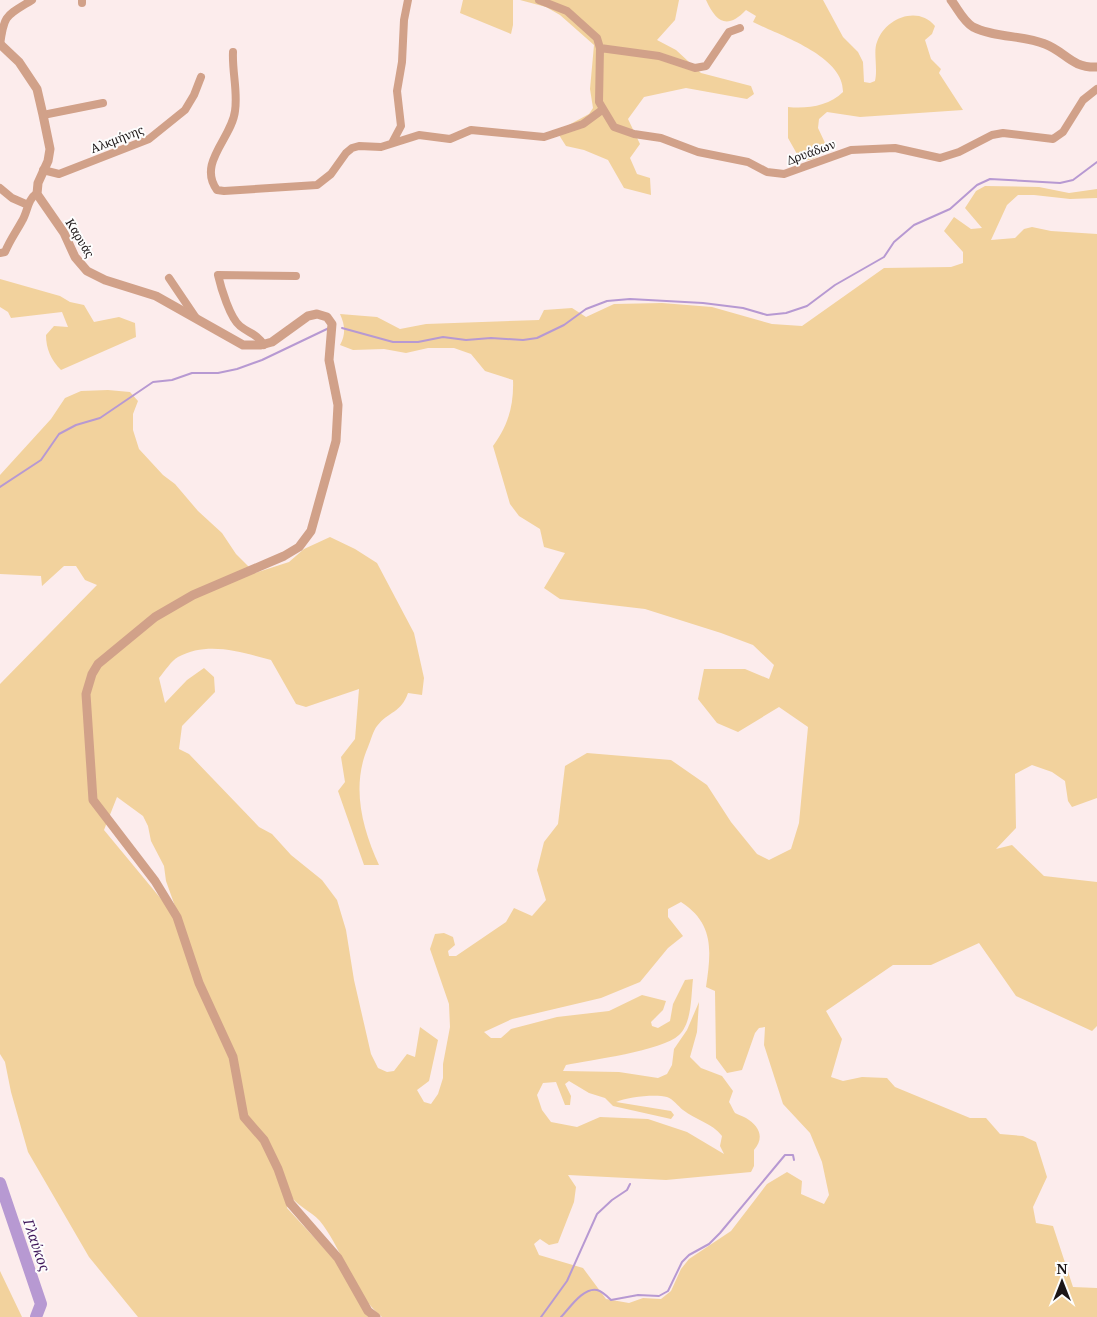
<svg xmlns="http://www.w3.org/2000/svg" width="1097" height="1317" viewBox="0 0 1097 1317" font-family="'Noto Serif',serif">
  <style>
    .green { fill: #f2d29d; fill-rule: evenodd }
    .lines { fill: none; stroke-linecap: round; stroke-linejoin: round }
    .stream { stroke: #b799d2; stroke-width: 2 }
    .river { stroke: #b799d2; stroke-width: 12 }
    .minor { stroke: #d1a189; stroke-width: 8 }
    .tertiary { stroke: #d1a189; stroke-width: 9 }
    .labels { text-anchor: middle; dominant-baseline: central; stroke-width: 4; stroke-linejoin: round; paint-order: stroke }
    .street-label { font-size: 12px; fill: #1b1516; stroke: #fdfdfd }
    .water-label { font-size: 14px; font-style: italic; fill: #3e1559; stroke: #fdfdfd }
  </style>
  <rect width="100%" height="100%" fill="#fcecec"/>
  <path class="green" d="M 463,0 L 513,0 L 513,25 L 511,34 L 460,13 Z
    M 520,0 L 679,0 L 675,20 L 657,40 L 676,50 L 701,73 L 751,86 L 754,94 L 747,99 L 686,88 L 644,97 L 628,119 L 640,144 L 630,158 L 637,174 L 650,178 L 651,195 L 624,188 L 608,160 L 584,150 L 566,146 L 559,135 L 565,127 L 589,114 L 593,108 L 590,89 L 594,45 L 560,15 L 546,7 Z
    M 706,0 L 823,0 L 843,37 L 858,52 L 863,62 L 864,82 L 870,83 L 875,81 C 878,69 873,51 877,42 C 885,18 918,5 935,26 L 932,34 L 925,40 L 931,59 L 941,69 L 939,73 L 963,110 L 860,117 L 827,112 L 819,119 L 818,128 L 826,145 C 821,157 814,160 801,161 L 788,138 L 788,107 C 807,109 829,106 843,92 C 844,56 781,36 753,22 L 756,16 L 746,10 C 727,30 716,22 706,0 Z
    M 985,186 L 1039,187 L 1069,193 L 1097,189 L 1097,198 L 1070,199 L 1034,195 L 1018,195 L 1007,205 L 991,240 L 1015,238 L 1024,229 L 1032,227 L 1051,231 L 1097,234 L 1097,798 L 1072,807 L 1068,801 L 1065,781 L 1052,772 L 1032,765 L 1015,774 L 1016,828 L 996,849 L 1012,845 L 1044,876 L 1097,882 L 1097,1026 L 1092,1031 L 1016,996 L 979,943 L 931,965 L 893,965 L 826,1011 L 842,1039 L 831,1077 L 843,1081 L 862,1077 L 887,1078 L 895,1087 L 970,1118 L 986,1118 L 1000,1134 L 1023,1136 L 1036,1142 L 1047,1177 L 1033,1207 L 1036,1223 L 1053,1226 L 1073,1287 L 1097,1288 L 1097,1317 L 382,1317 C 354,1294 344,1254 323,1225 C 315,1213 300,1208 291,1197 L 287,1208 L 334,1259 L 371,1317 L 138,1317 L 89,1257 L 28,1152 L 11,1092 L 5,1062 L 0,1054 L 0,684 L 97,585 L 85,580 L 76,566 L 64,566 L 42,586 L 41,576 L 0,574 L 0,475 L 51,419 L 65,398 L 81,391 L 108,390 L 130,392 L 138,401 L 133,414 L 133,430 L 139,449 L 163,475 L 175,484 L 198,511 L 222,533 L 236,554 L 255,573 L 289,562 L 304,549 L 330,537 L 355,549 L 377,563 L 414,633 L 424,678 L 422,695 L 408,693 C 401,713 389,711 377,726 C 373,731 371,740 368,747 C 351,786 362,828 379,865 L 364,865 L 338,791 L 345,782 L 341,757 L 355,739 L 359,689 L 306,707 L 296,704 L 271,660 C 241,652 208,641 178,657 C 171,661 165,671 159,678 L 165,703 L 187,680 L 204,668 L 214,677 L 215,692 L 182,726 L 179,749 L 189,754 L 259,827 L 272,834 L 291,855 L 322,880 L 337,900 L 346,930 L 354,980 L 371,1054 L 378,1068 L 387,1072 L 394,1071 L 407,1054 L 415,1057 L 420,1027 L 438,1040 L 429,1081 L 417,1090 L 424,1102 L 431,1104 L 438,1094 L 443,1078 L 443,1064 L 450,1027 L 449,1004 L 430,949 L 435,934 L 444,933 L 453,937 L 455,945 L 448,951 L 449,956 L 456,956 L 506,922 L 514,908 L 532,916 L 546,900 L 537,870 L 544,842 L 558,824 L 565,766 L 587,753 L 671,760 L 707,785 L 731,822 L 757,854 L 769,860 L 791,849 L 799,823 L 808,727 L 779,707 L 738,732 L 717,723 L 698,699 L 704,669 L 745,669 L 769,679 L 774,665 L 753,645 L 721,633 L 645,609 L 560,599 L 544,588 L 565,553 L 544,547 L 540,529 L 519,516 L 510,504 L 493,446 C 508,426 514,405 513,380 L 485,371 L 471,354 L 454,348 L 428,348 L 406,353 L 384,349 L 353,350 L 340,345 C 346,334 345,325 340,314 L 377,317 L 400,329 L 426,324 L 539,320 L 544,310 L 572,308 L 586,317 L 614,304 L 662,303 L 712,307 L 772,324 L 802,326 L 884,268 L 951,267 L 963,263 L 963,252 L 944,231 L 954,217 L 971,229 L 982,228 L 965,208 L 976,191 ZM 117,797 L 143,816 L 148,826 L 151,841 L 164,866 L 166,881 L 181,923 L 104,830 ZM 681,902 C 715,924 711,952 706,987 L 715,991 L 716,1058 L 727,1073 L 742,1070 L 755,1033 L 759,1028 L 765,1027 L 764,1045 L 783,1104 L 810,1133 L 822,1162 L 829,1195 L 824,1204 L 801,1194 L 802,1181 L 787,1172 L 767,1184 L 731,1231 L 689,1259 L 681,1269 L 671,1291 L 661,1299 L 643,1298 L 629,1303 L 606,1299 L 583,1268 L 539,1255 L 534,1244 L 540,1239 L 549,1245 L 558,1243 L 574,1202 L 576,1187 L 568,1175 L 666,1180 L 751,1172 L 754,1166 L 754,1150 C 765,1137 759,1126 746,1118 C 743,1116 738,1115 735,1113 C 733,1110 731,1105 729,1102 L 733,1091 L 722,1076 L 701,1068 L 690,1057 L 697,1032 L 699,1002 L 687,1030 L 674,1049 L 672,1065 L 667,1074 L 658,1078 L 619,1072 L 563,1071 L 566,1065 C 590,1060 662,1051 679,1035 C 692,1023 691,996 693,979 L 685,980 L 673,1004 L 670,1021 L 658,1028 L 652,1026 L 651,1022 L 663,1010 L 666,1001 L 642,995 L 609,1011 L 557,1017 L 511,1029 L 501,1038 L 491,1038 L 484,1032 L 512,1019 L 601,998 L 640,982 L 668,948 L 683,936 L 668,917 L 668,909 ZM 569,1081 L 589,1093 L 605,1098 L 613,1106 L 671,1119 L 674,1115 L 671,1111 L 616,1102 C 627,1097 655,1094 667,1097 C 673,1099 678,1106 683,1110 C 696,1120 712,1123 722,1136 L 720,1146 L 724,1154 L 687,1132 L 648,1119 L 600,1117 L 577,1127 L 551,1122 L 542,1110 L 537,1095 L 543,1083 L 556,1082 L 565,1105 L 570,1105 L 571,1096 L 565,1084 Z
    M 0,279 L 60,296 L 70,302 L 84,305 L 94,322 L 119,317 L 135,323 L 136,337 L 61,370 C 51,360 46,349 46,335 L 54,326 L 68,327 L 62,312 L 11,318 L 8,312 L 0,307 Z
    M 0,1271 L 22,1317 L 0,1317 Z"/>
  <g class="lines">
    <path class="stream" d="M 342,328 L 393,342 L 418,342 L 443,337 L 466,340 L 491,338 L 523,340 L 537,338 L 564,325 L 586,309 L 607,301 L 630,299 L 703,303 L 743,308 L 767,315 L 786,313 L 807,306 L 835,285 L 884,257 L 894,242 L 914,225 L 950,209 L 977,185 L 990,179 L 1060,183 L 1073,180 L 1097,162
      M 0,487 L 41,460 L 59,434 L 76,425 L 100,418 L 153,382 L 172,380 L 192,373 L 218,373 L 237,369 L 262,360 L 329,328
      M 541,1317 L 567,1281 L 597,1214 L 612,1200 L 627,1190 L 630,1184
      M 561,1317 C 569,1309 583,1287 597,1290 C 602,1291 608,1297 611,1300 L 638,1295 L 659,1296 L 668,1291 L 682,1262 L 689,1255 L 709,1244 L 720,1233 L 785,1155 L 793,1155 L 794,1160"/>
    <path class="river" d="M 0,1183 L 41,1304 L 36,1317"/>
    <path class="minor" d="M 82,0 L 82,3
      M 539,0 L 567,11 L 597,38 L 600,48 L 599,102 L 614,127 L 634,134 L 661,138 L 698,152 L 748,162 L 767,172 L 784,174 L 851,150 L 895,148 L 940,158 L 959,152 L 992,135 L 1003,133 L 1053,139 L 1063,132 L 1083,100 L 1097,89
      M 0,45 C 4,14 6,16 32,0
      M 600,48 L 659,56 L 695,68 L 706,66 L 729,32 L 740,28
      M 233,52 C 232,72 238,91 235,111 C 232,138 197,163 217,190 L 224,191 L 317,185 L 331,174 L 346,153 L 352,148 L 359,146 L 381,147 L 419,135 L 450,139 L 471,130 L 544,137 L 583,124 L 602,110
      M 43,115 L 103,103
      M 392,143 L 401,126 L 397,91 L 402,62 L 404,20 L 408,0
      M 43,170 L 59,174 L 149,139 L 185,110 L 194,95 L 201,77
      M 0,188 L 12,198 L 28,205
      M 0,253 L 5,252 C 10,240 16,232 22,221 C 28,211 27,200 37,193
      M 169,278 L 196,318
      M 264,345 C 256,333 250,334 240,326 C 230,318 221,288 218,275 L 296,276"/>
    <path class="tertiary" d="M 951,0 C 958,9 963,21 973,27 C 995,38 1023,35 1045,44 C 1066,52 1071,68 1097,67
      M 0,44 L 19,62 L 37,89 L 43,115 L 50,149 L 48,161 L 38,183 L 37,194 L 64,233 L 75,257 L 87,271 L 105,280 L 156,296 L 243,345 L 261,345 L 272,342 L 308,316 L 317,314 L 327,317 L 332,324 L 329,360 L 338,405 L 336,441 L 311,531 L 299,547 L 284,556 L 193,595 L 155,617 L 98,664 L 92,674 L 86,694 L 93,800 L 155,881 L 177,917 L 199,983 L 233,1057 L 244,1117 L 264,1140 L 278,1169 L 290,1203 L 338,1258 L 368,1311 L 376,1317"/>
  </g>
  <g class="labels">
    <g class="street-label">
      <text transform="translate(117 139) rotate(-21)">Αλκμήνης</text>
      <text transform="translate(811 152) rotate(-20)">Δρυάδων</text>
      <text transform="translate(80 238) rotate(59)">Καρυάς</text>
    </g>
    <g class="water-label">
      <text transform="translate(37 1245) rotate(71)">Γλαύκος</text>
    </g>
  </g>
  <g transform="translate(1062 1282)" stroke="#fdfdfd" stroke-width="4" paint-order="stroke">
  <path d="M0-4L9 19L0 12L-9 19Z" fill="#1b1516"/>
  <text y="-8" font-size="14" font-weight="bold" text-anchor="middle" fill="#1b1516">N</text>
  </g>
</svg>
